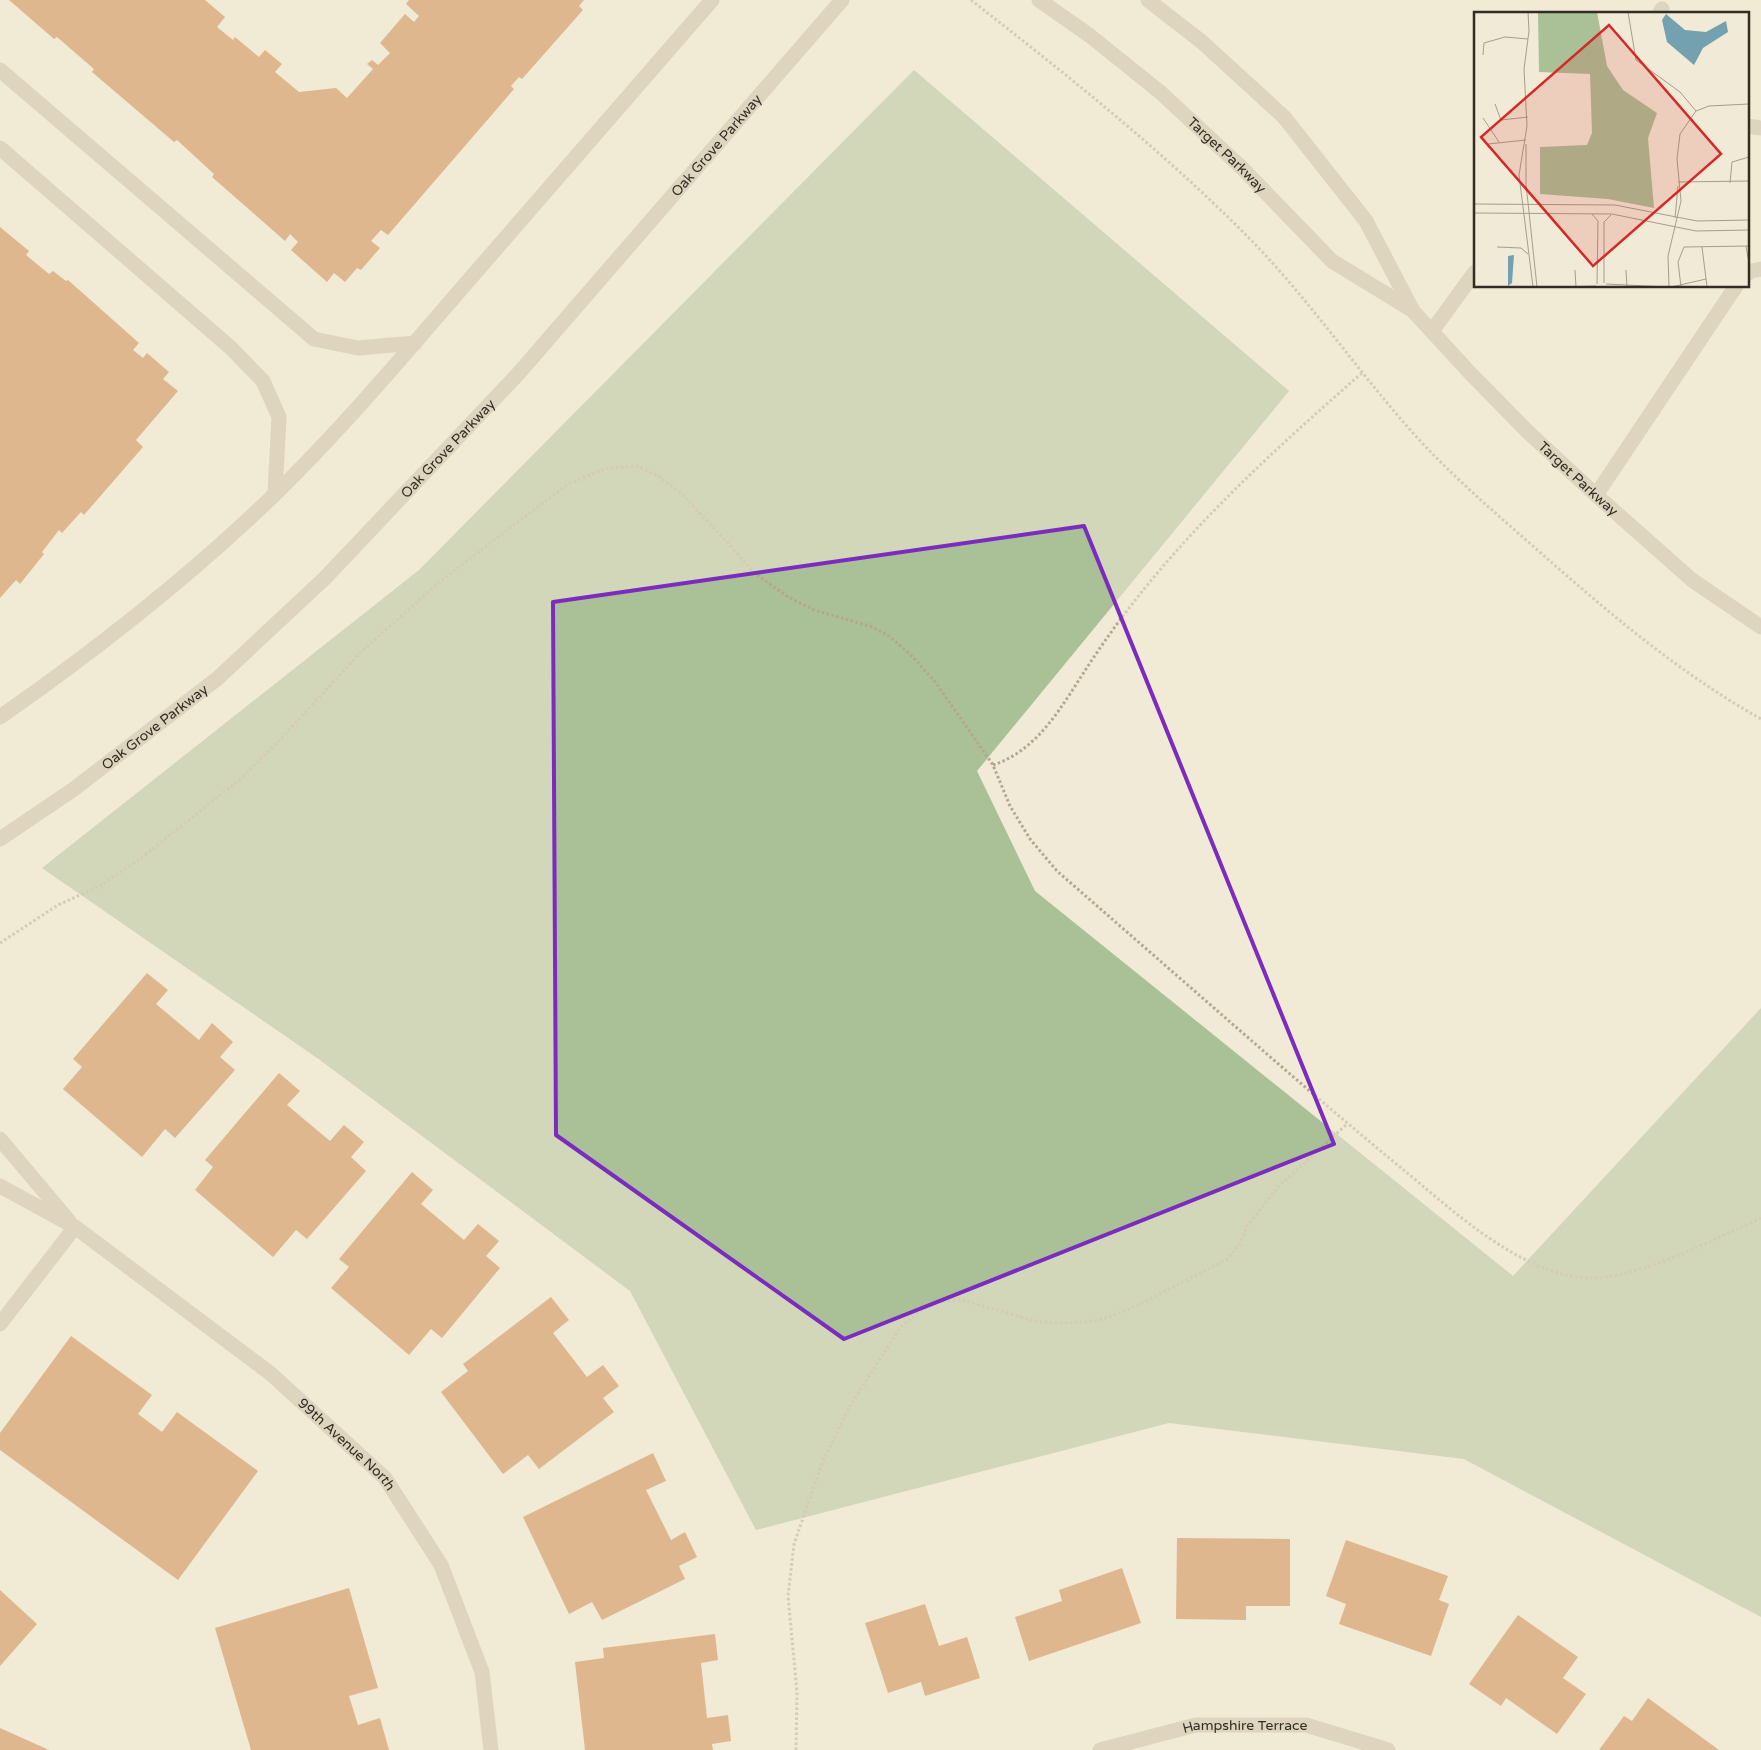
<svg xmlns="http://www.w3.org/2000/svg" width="1761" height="1750" viewBox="0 0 1761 1750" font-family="'Varela Round',sans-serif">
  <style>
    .green { fill: #aac096 }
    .building { fill: #ca7a3b }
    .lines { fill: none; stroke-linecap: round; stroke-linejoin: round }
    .path { stroke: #b5a68c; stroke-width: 3; stroke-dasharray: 2.5 2.5; stroke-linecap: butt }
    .minor { stroke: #c9bca2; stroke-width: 15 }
    .marked { fill: none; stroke: #7b2cbf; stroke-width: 4; stroke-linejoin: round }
    .labels { text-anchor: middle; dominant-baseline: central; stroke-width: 4; stroke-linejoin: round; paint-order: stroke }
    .street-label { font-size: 14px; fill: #332c25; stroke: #f9f3e2 }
    .inset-road { fill: none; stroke: #a59e8f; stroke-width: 1 }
    .view { fill: #d62828; fill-opacity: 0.15; stroke: #d62828; stroke-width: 2.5 }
    .inset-edge { fill: none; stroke: #332c25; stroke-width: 2.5 }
  </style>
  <rect width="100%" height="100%" fill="#f1ead6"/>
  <path class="green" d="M 914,70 L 1289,391 L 977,771 L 1035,891 L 1513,1276 L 1761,1008 L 1761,1617 L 1464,1459 L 1169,1423 L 756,1530 L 630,1291 L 320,1060 L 42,868 L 419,570 Z"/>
  <path class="building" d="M 9,0 L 205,0 L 225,17 L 217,27 L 233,40 L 235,37 L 259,57 L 265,50 L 282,64 L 275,72 L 299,92 L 336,88 L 347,98 L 373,69 L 367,64 L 372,60 L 378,65 L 390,53 L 380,43 L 405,14 L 414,22 L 419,16 L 406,4 L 409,0 L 584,0 L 579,6 L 583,10 L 522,79 L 519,77 L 511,86 L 514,89 L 388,235 L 381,230 L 371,241 L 380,248 L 361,270 L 357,268 L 345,282 L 334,273 L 327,282 L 291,250 L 298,242 L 290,234 L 285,241 L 212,177 L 214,174 L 177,140 L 174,142 L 92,72 L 94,69 L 57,37 L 54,39 Z
    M 0,227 L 29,251 L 26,255 L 49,274 L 53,271 L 66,281 L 68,280 L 139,343 L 133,350 L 143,358 L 147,353 L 169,372 L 163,379 L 178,391 L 136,440 L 143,447 L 84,515 L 81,512 L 62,533 L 59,530 L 42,552 L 44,554 L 20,584 L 16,580 L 0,598 Z
    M 147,973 L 168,990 L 156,1004 L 199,1040 L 212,1023 L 233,1042 L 220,1057 L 235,1070 L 175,1138 L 165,1129 L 142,1157 L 63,1089 L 82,1067 L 73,1059 Z
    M 279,1073 L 300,1091 L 287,1105 L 330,1141 L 344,1125 L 364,1142 L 351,1157 L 366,1171 L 307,1239 L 296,1230 L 273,1257 L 195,1190 L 213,1167 L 205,1160 Z
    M 412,1172 L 433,1190 L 421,1204 L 464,1240 L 478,1224 L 499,1241 L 486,1256 L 500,1268 L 442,1338 L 431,1329 L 409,1355 L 331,1288 L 349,1267 L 339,1259 Z
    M 551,1297 L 569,1320 L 553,1333 L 587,1377 L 603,1365 L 619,1386 L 603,1398 L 614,1412 L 539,1469 L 528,1455 L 503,1474 L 441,1392 L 468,1371 L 463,1364 Z
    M 71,1336 L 152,1395 L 138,1414 L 162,1432 L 177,1412 L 258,1471 L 178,1580 L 0,1450 L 0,1433 Z
    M 653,1453 L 666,1481 L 646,1490 L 671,1540 L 685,1532 L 697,1557 L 679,1566 L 685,1579 L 602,1620 L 592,1602 L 569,1614 L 523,1517 Z
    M 1177,1538 L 1290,1539 L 1290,1606 L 1246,1606 L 1246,1620 L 1176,1619 Z
    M 1346,1540 L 1448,1576 L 1439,1600 L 1449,1604 L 1431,1656 L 1339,1624 L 1346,1604 L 1326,1596 Z
    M 1122,1568 L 1141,1623 L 1029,1661 L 1015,1617 L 1062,1601 L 1059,1590 Z
    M 349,1588 L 378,1688 L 349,1696 L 358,1725 L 380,1718 L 389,1750 L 251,1750 L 215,1628 Z
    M 0,1590 L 37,1624 L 0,1666 Z
    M 925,1604 L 939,1646 L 967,1637 L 980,1678 L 925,1696 L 921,1682 L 888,1693 L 865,1623 Z
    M 1518,1615 L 1578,1657 L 1563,1678 L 1586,1694 L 1557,1734 L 1506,1698 L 1501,1706 L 1469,1684 Z
    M 715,1634 L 718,1660 L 701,1663 L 707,1718 L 728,1715 L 731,1741 L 712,1744 L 713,1750 L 585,1750 L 575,1662 L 604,1658 L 603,1648 Z
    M 1648,1698 L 1719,1750 L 1599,1750 L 1624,1716 L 1632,1721 Z
    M 0,1728 L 49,1750 L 0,1750 Z"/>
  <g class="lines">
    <path class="path" d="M 971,0 C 1067,75 1163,151 1249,238 C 1312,302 1362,378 1423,444 C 1460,483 1501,518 1542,554 C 1610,614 1681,674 1761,719
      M 993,765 C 1039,750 1063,704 1088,666 C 1162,552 1260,462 1362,373
      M 0,943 L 58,905 L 100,886 L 140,859 L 239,780 L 277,743 L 361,652 L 438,583 L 568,484 L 607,468 L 636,466 L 660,477 L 684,496 L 757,575 L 788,597 L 814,610 L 870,626 L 889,636 L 910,654 L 936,683 L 993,765 L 1010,806 L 1030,839 L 1057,871 C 1127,932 1198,994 1268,1055 C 1312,1093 1355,1130 1400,1167 C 1450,1208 1519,1274 1587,1278 C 1638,1280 1713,1239 1761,1218
      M 796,1750 L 797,1692 L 788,1596 L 794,1544 L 823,1461 L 850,1406 L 900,1328 L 919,1311 L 941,1301 L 962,1300 L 1035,1321 L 1058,1323 L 1088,1322 L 1107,1318 L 1142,1303 L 1226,1260 L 1240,1244 L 1247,1226 L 1279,1186 L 1347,1124"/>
    <g class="minor">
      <path id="s1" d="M 1039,0 L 1089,35 L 1160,92 L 1241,167 L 1332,261 L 1412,310"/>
      <path id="s2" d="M 1148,0 L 1202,42 L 1284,117 L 1366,221 L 1413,311 L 1470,373 L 1528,432 L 1596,495 L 1692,580 L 1761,627"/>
      <path d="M 1659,14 L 1662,9"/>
      <path d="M 0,70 L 314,339 L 358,348 L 415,343"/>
      <path d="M 1747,126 L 1761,128"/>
      <path d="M 0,148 L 231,348 L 263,381 L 279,417 L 275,493"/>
      <path d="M 1747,274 L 1751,271 L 1761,269"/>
      <path d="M 1432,331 L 1475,272"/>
      <path d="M 1596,495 L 1736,286"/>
      <path d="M 0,717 C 96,650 189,577 273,496 C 345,426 409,349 475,273 C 554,182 633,91 712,0"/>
      <path id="s3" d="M 0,839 L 74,789 L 218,678 L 325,578 L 518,374 L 842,0"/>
      <path d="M 0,1139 L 69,1221"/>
      <path id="s4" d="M 0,1186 L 75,1227 L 270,1373 L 385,1478 L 441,1565 L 482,1672 L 491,1750"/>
      <path d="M 0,1324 L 75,1227"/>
      <path id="s5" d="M 1100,1750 L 1196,1725 L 1306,1725 L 1388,1750"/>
    </g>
  </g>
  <path d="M0 0H1761V1750H0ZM 1084,526 L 1334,1144 L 844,1339 L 556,1135 L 553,602 Z" fill="#f1ead6" fill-opacity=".55" fill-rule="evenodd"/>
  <path class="marked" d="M 1084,526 L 1334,1144 L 844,1339 L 556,1135 L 553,602 Z"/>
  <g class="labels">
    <g class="street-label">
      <text stroke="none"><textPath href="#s3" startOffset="1001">Oak Grove Parkway</textPath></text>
      <text stroke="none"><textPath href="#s1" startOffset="244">Target Parkway</textPath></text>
      <text stroke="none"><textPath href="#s3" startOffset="596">Oak Grove Parkway</textPath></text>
      <text stroke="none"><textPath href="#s2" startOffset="649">Target Parkway</textPath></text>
      <text stroke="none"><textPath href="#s3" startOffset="191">Oak Grove Parkway</textPath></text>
      <text stroke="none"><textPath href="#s4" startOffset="434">99th Avenue North</textPath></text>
      <text stroke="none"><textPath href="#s5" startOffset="148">Hampshire Terrace</textPath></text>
    </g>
  </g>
  <g transform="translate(1474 12)">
    <rect width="275" height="275" fill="#f1ead6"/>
    <path d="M 64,0 L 123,0 L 133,54 L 149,78 L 183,101 L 174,126 L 180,196 L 134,187 L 66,182 L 66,135 L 113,133 L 118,121 L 116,62 L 65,60 Z" fill="#aac096"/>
    <path d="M 192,2 L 211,18 L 232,20 L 252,9 L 254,20 L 229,36 L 220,53 L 193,30 L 188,8 ZM 40,243 L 38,271 L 34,274 L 34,244 Z" fill="#74a1af"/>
    <path class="inset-road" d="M 54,0 L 55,19 L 50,57 L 53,114 L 45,163 L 59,275M 154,0 L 162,48 L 206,80 L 222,99M 9,43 L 10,31 L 31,25 L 54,27M 21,92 L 27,108 L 54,105M 9,106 L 25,130M 14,132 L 52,128M 52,132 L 52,172 L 63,275M 204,170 L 275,169M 256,171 L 258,150 L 275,145M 0,192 L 141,193 L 223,209 L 275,208M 0,201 L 138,202 L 222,219 L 275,218M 118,202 L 124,209 L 123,272M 201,206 L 204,174M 272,234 L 275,251M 23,235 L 47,236 L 54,242M 228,235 L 232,267M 101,258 L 102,275M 152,258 L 153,275M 130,271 L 130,210 L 137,203M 132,272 L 193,275M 87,275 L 122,274M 195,275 L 194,244 L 207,189 L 203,147 L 206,122 L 222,99 L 235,94 L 275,92M 197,275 L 232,267 L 233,275M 207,275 L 204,250 L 210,235 L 275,234"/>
    <path class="view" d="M 135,13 L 247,142 L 119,254 L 7,125 Z"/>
    <rect width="275" height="275" class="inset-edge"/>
  </g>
</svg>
